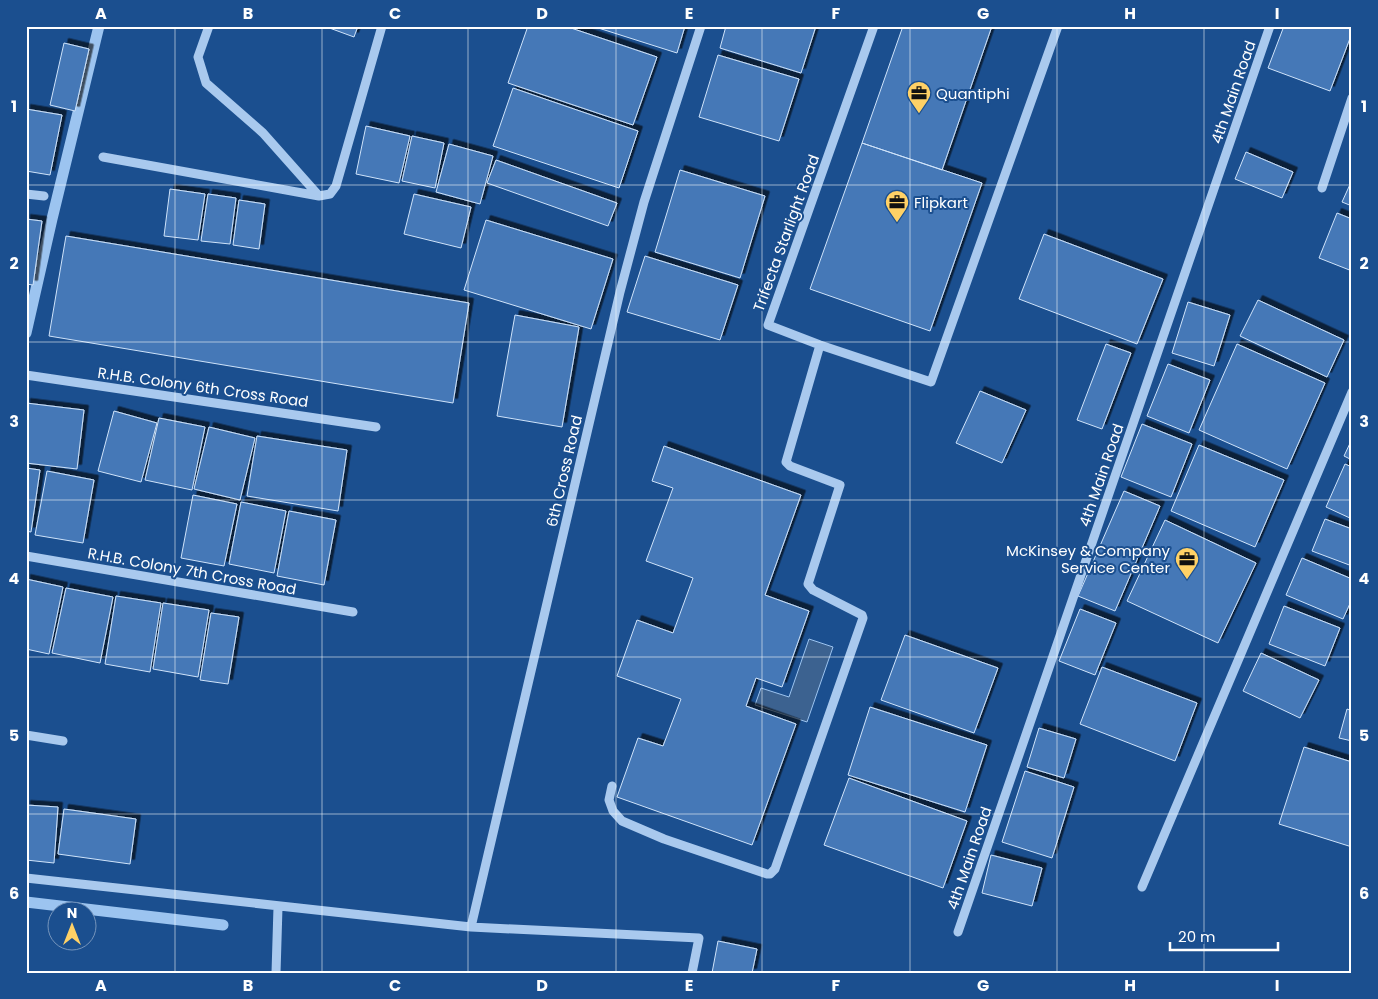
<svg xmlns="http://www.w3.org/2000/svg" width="1378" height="999" viewBox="0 0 1378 999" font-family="Poppins,sans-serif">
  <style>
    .water { fill: #3c6290; stroke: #9cc4f0 }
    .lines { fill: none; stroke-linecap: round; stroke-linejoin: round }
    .stream { stroke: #9cc4f0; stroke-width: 11 }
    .building { fill: #4478b7; stroke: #cfe3fa; filter: url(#shadow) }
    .minor { stroke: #a9c9ee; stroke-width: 9 }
    .grid { fill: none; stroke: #fff; stroke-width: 1; stroke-opacity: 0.55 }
    .labels { text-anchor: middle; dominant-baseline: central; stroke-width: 4; stroke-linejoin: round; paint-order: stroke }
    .street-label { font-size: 15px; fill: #fff; stroke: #1b4f8f }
    .poi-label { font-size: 15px; fill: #fff; stroke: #1b4f8f; text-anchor: start }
    .neatline { fill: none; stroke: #fff; stroke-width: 2 }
    .grid-label { font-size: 16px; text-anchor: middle; font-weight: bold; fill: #fff }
  </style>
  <defs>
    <filter id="shadow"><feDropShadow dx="4.5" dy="-4.5" stdDeviation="0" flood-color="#0009"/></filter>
  </defs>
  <rect width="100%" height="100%" fill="#1b4f8f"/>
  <path class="water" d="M 809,639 L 833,647 L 807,722 L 755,705 L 761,688 L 789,697 Z"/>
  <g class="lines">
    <path class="stream" d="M 26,333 L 52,219 L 99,26
      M 26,902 L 223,925"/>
  </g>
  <path class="building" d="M 324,26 L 358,26 L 354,37 Z
    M 528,26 L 565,26 L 657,57 L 633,125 L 508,83 Z
    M 592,26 L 685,26 L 677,53 Z
    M 726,26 L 816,26 L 801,73 L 720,48 Z
    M 903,26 L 992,26 L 942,170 L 862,143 Z
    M 1284,26 L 1352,26 L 1352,33 L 1330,91 L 1268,68 Z
    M 64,43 L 89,49 L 75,111 L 50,105 Z
    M 718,55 L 799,79 L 779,141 L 699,117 Z
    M 513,88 L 638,131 L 619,188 L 493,146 Z
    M 26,109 L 62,115 L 50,175 L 26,171 Z
    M 366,126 L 410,136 L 399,183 L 356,174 Z
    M 412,136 L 444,143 L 435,188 L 402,181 Z
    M 862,143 L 982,183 L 930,331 L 810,289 Z
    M 449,144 L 493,156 L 480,204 L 436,192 Z
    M 1246,152 L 1293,172 L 1282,198 L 1235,179 Z
    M 496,160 L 617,203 L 608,226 L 487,183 Z
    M 680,170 L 765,196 L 740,278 L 655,252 Z
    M 1352,180 L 1352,206 L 1342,202 Z
    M 170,189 L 205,194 L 198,240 L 164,236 Z
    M 208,194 L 236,198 L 230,244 L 201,241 Z
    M 414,194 L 471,207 L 461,248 L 404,234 Z
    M 239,200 L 265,204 L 259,249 L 233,245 Z
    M 1337,213 L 1352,219 L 1352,271 L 1319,258 Z
    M 26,219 L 42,221 L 33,285 L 26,284 Z
    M 486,220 L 613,259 L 591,329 L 464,290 Z
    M 1044,234 L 1163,279 L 1137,344 L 1019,299 Z
    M 66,236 L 469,303 L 453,403 L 49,336 Z
    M 645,256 L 738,285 L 720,340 L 627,312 Z
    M 1258,300 L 1344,340 L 1327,377 L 1240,336 Z
    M 1188,302 L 1230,315 L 1214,366 L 1172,353 Z
    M 515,315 L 579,327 L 562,427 L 497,416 Z
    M 1106,344 L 1131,353 L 1102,429 L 1077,420 Z
    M 1237,344 L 1325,383 L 1287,469 L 1199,430 Z
    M 1168,364 L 1210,380 L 1189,433 L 1147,416 Z
    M 980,391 L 1026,410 L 1002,463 L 956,443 Z
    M 26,403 L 84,410 L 77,469 L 26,463 Z
    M 114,411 L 157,423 L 141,482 L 98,471 Z
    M 159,418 L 205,427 L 192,490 L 145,480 Z
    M 1142,424 L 1192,444 L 1171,497 L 1121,477 Z
    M 209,427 L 255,438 L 240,500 L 194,489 Z
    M 257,436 L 347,450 L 338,511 L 247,496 Z
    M 1352,439 L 1352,460 L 1344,456 Z
    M 1199,445 L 1284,480 L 1255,547 L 1171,511 Z
    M 664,446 L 801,495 L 765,595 L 809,611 L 782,687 L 756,678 L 746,706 L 796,724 L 752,845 L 617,797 L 638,738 L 663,746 L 681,699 L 617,676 L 637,620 L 673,633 L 693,578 L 646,561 L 673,488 L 652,481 Z
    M 1345,464 L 1352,467 L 1352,519 L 1326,507 Z
    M 26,468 L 40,470 L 31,532 L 26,531 Z
    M 47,471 L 94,480 L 83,543 L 35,535 Z
    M 1124,491 L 1160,506 L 1115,611 L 1078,596 Z
    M 193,495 L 237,504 L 224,566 L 181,558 Z
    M 241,502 L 286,511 L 274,573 L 229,564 Z
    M 289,511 L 336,520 L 324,585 L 277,576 Z
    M 1325,519 L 1352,529 L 1352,566 L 1312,551 Z
    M 1165,520 L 1256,563 L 1218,643 L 1127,601 Z
    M 1302,558 L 1352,579 L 1352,599 L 1343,619 L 1286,595 Z
    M 26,579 L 63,587 L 49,654 L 26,649 Z
    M 66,588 L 113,597 L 100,663 L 52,653 Z
    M 116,596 L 161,603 L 150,672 L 105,664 Z
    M 163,603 L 209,610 L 198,677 L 153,669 Z
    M 1284,606 L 1340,628 L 1325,666 L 1269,644 Z
    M 1080,609 L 1116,623 L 1095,675 L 1059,661 Z
    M 211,613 L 239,617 L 228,684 L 200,680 Z
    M 905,635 L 998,668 L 974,733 L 881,700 Z
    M 1261,653 L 1319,680 L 1300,718 L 1243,691 Z
    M 1102,667 L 1197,703 L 1175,761 L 1080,724 Z
    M 870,707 L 987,745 L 965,812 L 848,775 Z
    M 1347,709 L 1352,711 L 1352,741 L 1339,738 Z
    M 1039,728 L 1076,739 L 1064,778 L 1027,767 Z
    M 1304,747 L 1352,762 L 1352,847 L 1279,824 Z
    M 1025,771 L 1074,787 L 1052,858 L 1002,842 Z
    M 849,778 L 967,821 L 943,888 L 824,845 Z
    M 26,805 L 58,807 L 54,863 L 26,860 Z
    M 64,809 L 136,819 L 130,864 L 58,854 Z
    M 991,855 L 1042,868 L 1032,906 L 982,893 Z
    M 718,941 L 757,949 L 752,973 L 712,973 Z"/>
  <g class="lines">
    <path class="minor" d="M 209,26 L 198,57 L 206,83 L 263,133 L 319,196
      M 874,26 L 768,325 L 820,345 L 931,382 L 1058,26
      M 103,157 L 319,196 L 330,194 L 336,186 L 382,26
      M 1322,188 L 1352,98
      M 26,194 L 44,196
      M 26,375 L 376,427
      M 26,556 L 353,612
      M 26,735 L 63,741
      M 612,786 L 609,800 L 613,811 L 622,821 L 664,839 L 767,874 L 770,874 L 775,869 L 863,618 L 862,615 L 813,590 L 808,584 L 840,485 L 790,466 L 786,462 L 820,345
      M 26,878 L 471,927 L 699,938 L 692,973
      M 1142,887 L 1352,392
      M 471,927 L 620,292 L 644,202 L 701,26
      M 958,932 L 1270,26
      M 276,973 L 278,907"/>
  </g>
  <path class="grid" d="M 175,26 L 175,973M 322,26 L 322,973M 468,26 L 468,973M 616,26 L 616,973M 762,26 L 762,973M 910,26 L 910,973M 1057,26 L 1057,973M 1204,26 L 1204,973M 26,185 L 1352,185M 26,342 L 1352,342M 26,500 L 1352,500M 26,657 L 1352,657M 26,814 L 1352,814"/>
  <defs>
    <g id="office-pin" transform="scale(1.25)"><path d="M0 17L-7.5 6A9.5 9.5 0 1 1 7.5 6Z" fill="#ffd166" stroke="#1b4f8f"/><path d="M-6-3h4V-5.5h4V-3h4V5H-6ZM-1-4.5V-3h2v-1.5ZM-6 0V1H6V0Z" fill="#111"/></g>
  </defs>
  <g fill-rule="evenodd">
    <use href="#office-pin" x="919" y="93"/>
    <use href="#office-pin" x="897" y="202"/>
    <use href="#office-pin" x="1187" y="559"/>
  </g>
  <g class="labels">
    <g class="street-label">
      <text transform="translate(1233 92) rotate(-71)">4th Main Road</text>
      <text transform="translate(786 233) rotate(-70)">Trifecta Starlight Road</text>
      <text transform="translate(203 387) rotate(8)">R.H.B. Colony 6th Cross Road</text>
      <text transform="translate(564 471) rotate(-77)">6th Cross Road</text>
      <text transform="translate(1101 475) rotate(-71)">4th Main Road</text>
      <text transform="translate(192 571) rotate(10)">R.H.B. Colony 7th Cross Road</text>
      <text transform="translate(969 858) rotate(-71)">4th Main Road</text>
    </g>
    <g class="poi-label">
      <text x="936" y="93">Quantiphi</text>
      <text x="914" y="202">Flipkart</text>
      <text x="1170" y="550" text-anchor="end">McKinsey &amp; Company<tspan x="1170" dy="17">Service Center</tspan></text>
    </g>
  </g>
  <rect width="1378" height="999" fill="none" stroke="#1b4f8f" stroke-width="55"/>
  <g transform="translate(72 926)"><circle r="24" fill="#1b4f8f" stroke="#7695bc"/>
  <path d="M0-4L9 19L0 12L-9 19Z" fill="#ffd166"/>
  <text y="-8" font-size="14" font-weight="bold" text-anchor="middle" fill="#ffffff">N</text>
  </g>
  <path d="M1170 942v8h108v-8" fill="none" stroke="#ffffff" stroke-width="2.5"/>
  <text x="1178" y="942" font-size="15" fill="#ffffff" stroke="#1b4f8f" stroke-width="4" paint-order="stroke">20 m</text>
  <rect x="28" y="28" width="1322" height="944" class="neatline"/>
  <g class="grid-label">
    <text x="101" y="19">A</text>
    <text x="248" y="19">B</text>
    <text x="395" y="19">C</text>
    <text x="542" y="19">D</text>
    <text x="689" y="19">E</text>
    <text x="836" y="19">F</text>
    <text x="983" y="19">G</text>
    <text x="1130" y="19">H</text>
    <text x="1277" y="19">I</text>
    <text x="14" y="112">1</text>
    <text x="1364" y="112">1</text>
    <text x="14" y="269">2</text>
    <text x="1364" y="269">2</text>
    <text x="14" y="427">3</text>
    <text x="1364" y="427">3</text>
    <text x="14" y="584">4</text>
    <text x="1364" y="584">4</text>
    <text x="14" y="741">5</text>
    <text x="1364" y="741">5</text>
    <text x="14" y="899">6</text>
    <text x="1364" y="899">6</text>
    <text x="101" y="991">A</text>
    <text x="248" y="991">B</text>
    <text x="395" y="991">C</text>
    <text x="542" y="991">D</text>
    <text x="689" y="991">E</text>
    <text x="836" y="991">F</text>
    <text x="983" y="991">G</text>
    <text x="1130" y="991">H</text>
    <text x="1277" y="991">I</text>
  </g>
</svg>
